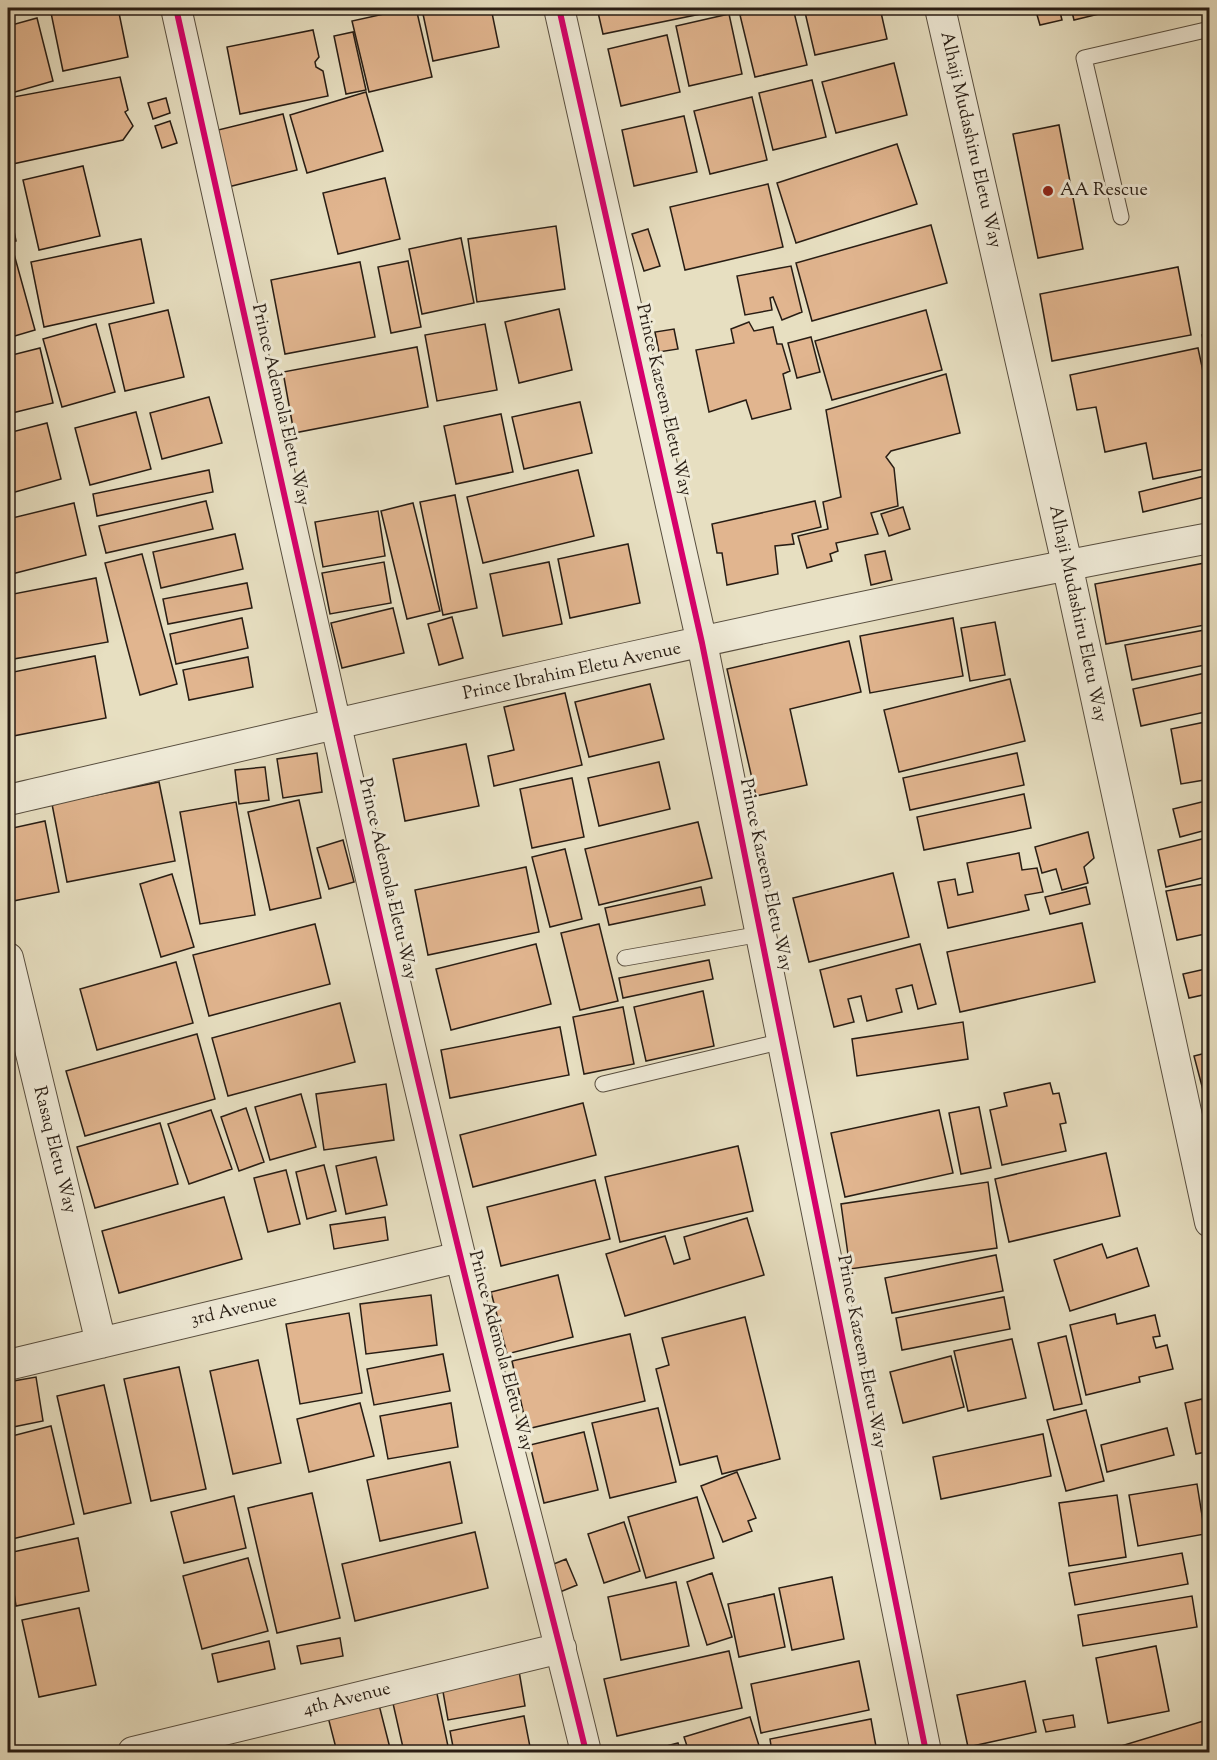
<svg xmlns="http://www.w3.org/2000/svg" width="1217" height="1760" viewBox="0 0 1217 1760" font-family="'Sorts Mill Goudy',serif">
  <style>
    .building { fill: #e1b58f; stroke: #281d14; stroke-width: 1.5 }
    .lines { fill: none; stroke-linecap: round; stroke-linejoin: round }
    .lane-casing { stroke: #584e3f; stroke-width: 17 }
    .street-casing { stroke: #584e3f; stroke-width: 32 }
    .lane { stroke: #efead7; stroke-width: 15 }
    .street { stroke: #efead7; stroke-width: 30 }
    .cycleway-casing { stroke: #efead7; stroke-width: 10 }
    .cycleway { stroke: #d6006c; stroke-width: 6 }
    .poi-dot { fill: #8f2418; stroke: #efead7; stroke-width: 2 }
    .labels { text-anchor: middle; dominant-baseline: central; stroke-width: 6; stroke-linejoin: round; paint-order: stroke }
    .street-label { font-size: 18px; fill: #281d14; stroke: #efead7 }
    .poi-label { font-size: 18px; fill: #281d14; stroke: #efead7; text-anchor: start }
  </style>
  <rect width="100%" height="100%" fill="#e7dfc1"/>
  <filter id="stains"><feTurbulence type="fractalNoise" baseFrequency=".00333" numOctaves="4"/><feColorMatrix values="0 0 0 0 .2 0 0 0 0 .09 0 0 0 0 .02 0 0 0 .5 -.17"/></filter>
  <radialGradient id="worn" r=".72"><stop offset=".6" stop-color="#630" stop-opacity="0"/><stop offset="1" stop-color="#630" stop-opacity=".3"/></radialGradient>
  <path class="building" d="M 50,8 L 118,8 L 128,57 L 63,71 Z
    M 411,8 L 416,8 L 432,77 L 369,92 L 352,21 Z
    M 453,8 L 491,8 L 499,47 L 433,61 L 423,14 Z
    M 597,8 L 724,8 L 725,9 L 603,34 Z
    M 768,8 L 793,8 L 807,65 L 755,77 L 740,15 Z
    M 804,8 L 880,8 L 887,39 L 815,55 Z
    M 1035,8 L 1059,8 L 1062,20 L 1040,25 Z
    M 1071,8 L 1097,8 L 1099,14 L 1074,20 Z
    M 729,14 L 742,74 L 689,86 L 676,26 Z
    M 37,18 L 53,81 L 8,94 L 8,26 Z
    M 313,30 L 319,57 L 315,62 L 316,67 L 323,71 L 328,96 L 240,114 L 227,47 Z
    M 353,32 L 366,90 L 346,94 L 334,36 Z
    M 667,35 L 680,92 L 621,106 L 608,49 Z
    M 894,63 L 907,115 L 836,133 L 822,82 Z
    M 120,77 L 128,110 L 125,112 L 133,126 L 123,140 L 8,165 L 8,98 Z
    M 812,80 L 826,137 L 773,150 L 759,93 Z
    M 366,92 L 383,151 L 307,173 L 290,115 Z
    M 752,97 L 767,160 L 710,174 L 694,111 Z
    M 166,98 L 170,113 L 153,119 L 148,103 Z
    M 283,114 L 297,170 L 228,187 L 214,131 Z
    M 684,116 L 697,172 L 634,186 L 622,130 Z
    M 170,121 L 177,143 L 162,148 L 155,126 Z
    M 1059,125 L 1083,249 L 1038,258 L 1013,134 Z
    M 897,144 L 917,204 L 796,243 L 777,183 Z
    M 83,166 L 100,236 L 39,250 L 23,180 Z
    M 385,178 L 400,239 L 338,254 L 323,193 Z
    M 768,184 L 783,247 L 685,270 L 670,207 Z
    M 8,201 L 16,241 L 8,243 Z
    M 931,225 L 947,283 L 812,321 L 796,263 Z
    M 556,226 L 565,289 L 477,302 L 468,239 Z
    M 648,229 L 660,266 L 644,271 L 632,234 Z
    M 461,238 L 474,303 L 422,314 L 409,249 Z
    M 141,239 L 154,303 L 44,327 L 31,262 Z
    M 14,254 L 35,330 L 8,338 L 8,256 Z
    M 408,261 L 421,327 L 391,333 L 378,267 Z
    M 360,262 L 375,337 L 285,354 L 271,280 Z
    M 791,266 L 802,312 L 782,320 L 773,297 L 770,298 L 772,310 L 745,315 L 737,276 Z
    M 1178,267 L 1191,335 L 1052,361 L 1040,294 Z
    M 559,309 L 572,370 L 519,383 L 505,322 Z
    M 168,310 L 184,377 L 125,391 L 109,324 Z
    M 926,310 L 942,370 L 832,400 L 815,341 Z
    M 749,322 L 754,331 L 773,327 L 777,344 L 782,344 L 790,371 L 783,374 L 791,409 L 752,419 L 746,400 L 709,412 L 696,350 L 734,343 L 731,329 Z
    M 96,324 L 115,392 L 62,407 L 43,339 Z
    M 485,324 L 497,390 L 437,401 L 425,335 Z
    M 674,329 L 678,349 L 659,352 L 655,332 Z
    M 1210,334 L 1210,369 L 1202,335 Z
    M 811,337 L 820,372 L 797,378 L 788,343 Z
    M 417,347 L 428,407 L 294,433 L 283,372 Z
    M 40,348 L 53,403 L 8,414 L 8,356 Z
    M 1198,348 L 1210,404 L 1210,468 L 1153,479 L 1146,443 L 1105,452 L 1096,407 L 1077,410 L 1070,375 Z
    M 946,374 L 960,433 L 891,451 L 886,457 L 894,468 L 898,506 L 871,513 L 878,534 L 836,543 L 838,551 L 830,554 L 832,561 L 807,568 L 798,536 L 828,529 L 823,502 L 841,497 L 826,410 Z
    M 209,397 L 222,443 L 162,459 L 150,413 Z
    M 580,402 L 592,453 L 524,469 L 512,417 Z
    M 136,412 L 151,469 L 90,485 L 75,428 Z
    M 501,414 L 513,472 L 456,484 L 444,426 Z
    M 47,423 L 61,479 L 8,494 L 8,433 Z
    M 209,470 L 213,492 L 97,516 L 93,494 Z
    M 578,470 L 594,536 L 483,563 L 467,497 Z
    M 1204,476 L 1209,496 L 1143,512 L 1139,492 Z
    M 455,495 L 477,608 L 443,615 L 420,502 Z
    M 206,501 L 213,529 L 106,553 L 99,526 Z
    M 815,501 L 821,527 L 792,534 L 794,544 L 775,546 L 778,574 L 727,585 L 722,553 L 717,553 L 712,524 Z
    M 74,503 L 86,555 L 8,575 L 8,519 Z
    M 413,503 L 440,611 L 407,619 L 381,511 Z
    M 903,507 L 910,529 L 889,536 L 881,514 Z
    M 378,511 L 385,556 L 323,567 L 315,522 Z
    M 235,534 L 243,569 L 161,588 L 153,552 Z
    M 628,544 L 640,603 L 570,618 L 558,559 Z
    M 885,551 L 892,580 L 871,585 L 865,555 Z
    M 142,554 L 177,684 L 140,695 L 105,563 Z
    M 384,562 L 391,603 L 330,614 L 322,573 Z
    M 549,562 L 562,624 L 503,636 L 490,574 Z
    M 1210,562 L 1210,624 L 1106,644 L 1095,584 Z
    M 96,578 L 108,642 L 8,660 L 8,595 Z
    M 247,583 L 252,608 L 168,624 L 163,599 Z
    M 393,608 L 404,653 L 342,668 L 331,623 Z
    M 452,617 L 463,658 L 439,665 L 428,624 Z
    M 242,618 L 248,648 L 176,664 L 170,634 Z
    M 953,618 L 963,676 L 870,693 L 860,636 Z
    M 995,622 L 1005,675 L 970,681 L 961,628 Z
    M 1210,629 L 1210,664 L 1132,680 L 1125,645 Z
    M 849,641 L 861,692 L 790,709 L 807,785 L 756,796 L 727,669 Z
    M 95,656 L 106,718 L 8,737 L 8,673 Z
    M 248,657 L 253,687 L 189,700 L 183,670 Z
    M 1210,672 L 1210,711 L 1141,726 L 1133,689 Z
    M 1010,679 L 1025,741 L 899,772 L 884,710 Z
    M 650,684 L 664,739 L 589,757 L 575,702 Z
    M 565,693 L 582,765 L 494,786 L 488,756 L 514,750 L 504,707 Z
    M 1210,721 L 1210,779 L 1181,784 L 1171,729 Z
    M 466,744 L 479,806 L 405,821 L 393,759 Z
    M 317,753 L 322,792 L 283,798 L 277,759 Z
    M 1017,753 L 1024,785 L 910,810 L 903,778 Z
    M 659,762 L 670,809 L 599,826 L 588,778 Z
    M 265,767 L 269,800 L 239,804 L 235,770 Z
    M 572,778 L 584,837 L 532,848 L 520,789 Z
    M 159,782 L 175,861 L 67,882 L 52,804 Z
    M 1024,794 L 1031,828 L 924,850 L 917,817 Z
    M 299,800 L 321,898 L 270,910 L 248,812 Z
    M 1210,800 L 1210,829 L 1180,837 L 1173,809 Z
    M 236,802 L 255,915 L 200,924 L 180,812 Z
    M 45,821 L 59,892 L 8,902 L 8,829 Z
    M 698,822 L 712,878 L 599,905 L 585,849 Z
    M 1088,832 L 1094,858 L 1084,867 L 1088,883 L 1062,890 L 1056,869 L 1042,873 L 1035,847 Z
    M 1210,837 L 1210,876 L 1166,887 L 1158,850 Z
    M 343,840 L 354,882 L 329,889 L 317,848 Z
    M 565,849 L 582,919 L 550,927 L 532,857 Z
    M 1019,853 L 1022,870 L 1037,868 L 1043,892 L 1025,895 L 1029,910 L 948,928 L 938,882 L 955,879 L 958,895 L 973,892 L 967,863 Z
    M 526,867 L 539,932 L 428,955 L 415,890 Z
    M 893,873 L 909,937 L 809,962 L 793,898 Z
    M 172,874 L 194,947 L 161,957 L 140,884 Z
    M 1210,883 L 1210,933 L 1177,940 L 1166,891 Z
    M 701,887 L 705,905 L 609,925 L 605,908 Z
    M 1086,887 L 1090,904 L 1050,914 L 1045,897 Z
    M 1082,923 L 1095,982 L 960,1012 L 947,952 Z
    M 315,924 L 330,984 L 209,1016 L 193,955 Z
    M 599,924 L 618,1001 L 580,1010 L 561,933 Z
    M 536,944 L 551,1004 L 451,1030 L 436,969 Z
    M 920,944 L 936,1004 L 918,1009 L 912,985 L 896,989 L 902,1012 L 867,1021 L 861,996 L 848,999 L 854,1022 L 834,1027 L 820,970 Z
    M 709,960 L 713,979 L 623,998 L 619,978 Z
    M 176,962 L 193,1023 L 97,1050 L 80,989 Z
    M 1210,968 L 1210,1009 L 1206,1009 L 1203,995 L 1189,998 L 1183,974 Z
    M 703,991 L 714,1046 L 646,1061 L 634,1007 Z
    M 340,1003 L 355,1062 L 228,1096 L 212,1038 Z
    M 623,1007 L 634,1064 L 584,1074 L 573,1017 Z
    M 963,1022 L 968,1059 L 857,1076 L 852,1039 Z
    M 560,1027 L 569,1075 L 450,1098 L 441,1050 Z
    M 197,1034 L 215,1099 L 85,1136 L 66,1071 Z
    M 1210,1052 L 1210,1109 L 1208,1109 L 1194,1056 Z
    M 1050,1083 L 1053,1094 L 1059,1093 L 1066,1123 L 1060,1124 L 1066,1151 L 1002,1165 L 990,1110 L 1007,1106 L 1004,1093 Z
    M 386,1084 L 394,1140 L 324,1150 L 316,1094 Z
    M 301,1094 L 316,1147 L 270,1160 L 255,1107 Z
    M 583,1103 L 596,1155 L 473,1187 L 460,1135 Z
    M 979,1107 L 991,1168 L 961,1174 L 949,1113 Z
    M 246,1108 L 264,1162 L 239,1171 L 221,1117 Z
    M 211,1110 L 232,1169 L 189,1184 L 168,1124 Z
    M 939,1110 L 953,1173 L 845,1197 L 831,1133 Z
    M 160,1123 L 178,1184 L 95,1208 L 77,1147 Z
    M 738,1146 L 753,1211 L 620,1242 L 605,1177 Z
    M 1106,1153 L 1120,1216 L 1009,1242 L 995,1179 Z
    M 376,1157 L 387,1205 L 346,1214 L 336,1166 Z
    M 324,1165 L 336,1211 L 307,1219 L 296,1172 Z
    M 286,1170 L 300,1224 L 268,1232 L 254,1178 Z
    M 595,1180 L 610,1239 L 501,1266 L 487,1207 Z
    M 988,1182 L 997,1248 L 850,1269 L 841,1204 Z
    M 224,1197 L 242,1259 L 119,1293 L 102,1231 Z
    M 385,1217 L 388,1240 L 334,1249 L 330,1225 Z
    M 747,1218 L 764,1275 L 625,1316 L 606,1254 L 665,1236 L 674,1264 L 690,1259 L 684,1237 Z
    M 1102,1244 L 1107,1258 L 1137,1248 L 1149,1286 L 1070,1311 L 1054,1260 Z
    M 996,1255 L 1003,1291 L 892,1313 L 885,1278 Z
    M 558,1275 L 573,1337 L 507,1354 L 491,1292 Z
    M 431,1295 L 437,1345 L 366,1354 L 360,1304 Z
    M 1004,1297 L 1010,1329 L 902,1350 L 896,1318 Z
    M 349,1313 L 362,1393 L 300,1404 L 286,1324 Z
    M 1115,1314 L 1117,1324 L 1155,1315 L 1160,1336 L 1153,1337 L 1156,1348 L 1167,1345 L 1173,1369 L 1139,1377 L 1140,1382 L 1086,1395 L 1070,1325 Z
    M 745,1317 L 780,1459 L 722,1474 L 717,1456 L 680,1465 L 656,1369 L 669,1365 L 662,1338 Z
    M 630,1334 L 645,1401 L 527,1429 L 512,1361 Z
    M 1066,1336 L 1082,1404 L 1054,1410 L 1038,1343 Z
    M 1012,1339 L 1026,1398 L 968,1411 L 954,1351 Z
    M 443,1354 L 450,1391 L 374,1405 L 367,1369 Z
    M 951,1356 L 964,1407 L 903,1423 L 890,1372 Z
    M 258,1360 L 281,1463 L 233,1474 L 210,1371 Z
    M 179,1367 L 206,1489 L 151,1501 L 124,1379 Z
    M 36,1377 L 43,1421 L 8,1428 L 8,1382 Z
    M 104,1385 L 131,1503 L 84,1514 L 57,1396 Z
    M 1202,1399 L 1210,1433 L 1210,1451 L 1196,1454 L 1185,1403 Z
    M 360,1403 L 374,1456 L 309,1472 L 297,1419 Z
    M 451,1403 L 458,1447 L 388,1459 L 380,1416 Z
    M 658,1408 L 676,1482 L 610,1498 L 592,1423 Z
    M 1086,1410 L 1104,1481 L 1066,1491 L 1047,1420 Z
    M 51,1426 L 74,1524 L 8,1540 L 8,1437 Z
    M 1167,1428 L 1174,1455 L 1107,1472 L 1101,1445 Z
    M 584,1432 L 598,1490 L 544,1503 L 530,1445 Z
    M 1043,1434 L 1051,1476 L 941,1499 L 933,1457 Z
    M 450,1462 L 462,1523 L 380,1541 L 367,1480 Z
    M 737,1472 L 756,1518 L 748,1521 L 752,1531 L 723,1542 L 701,1486 Z
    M 1197,1484 L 1205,1534 L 1138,1546 L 1129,1495 Z
    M 312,1493 L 340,1618 L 277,1633 L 248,1508 Z
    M 1117,1495 L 1126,1557 L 1069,1566 L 1059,1503 Z
    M 234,1496 L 246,1548 L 184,1563 L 171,1512 Z
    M 697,1497 L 714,1558 L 646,1578 L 628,1517 Z
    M 624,1522 L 640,1571 L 604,1583 L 588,1534 Z
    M 475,1532 L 488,1588 L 355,1621 L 342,1564 Z
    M 78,1538 L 89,1591 L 16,1606 L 8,1553 Z
    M 1182,1553 L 1188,1584 L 1075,1605 L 1069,1573 Z
    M 248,1558 L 268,1631 L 202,1649 L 183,1576 Z
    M 566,1559 L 577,1585 L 560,1592 L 549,1566 Z
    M 712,1573 L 732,1637 L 707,1645 L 687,1582 Z
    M 832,1577 L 844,1639 L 792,1650 L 779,1588 Z
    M 676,1582 L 689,1646 L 621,1660 L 608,1597 Z
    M 774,1594 L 785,1647 L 739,1657 L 728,1604 Z
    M 1192,1596 L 1197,1627 L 1083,1646 L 1078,1615 Z
    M 79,1608 L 96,1685 L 39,1697 L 22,1620 Z
    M 340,1638 L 343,1656 L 301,1664 L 297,1646 Z
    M 269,1641 L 275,1669 L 218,1682 L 212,1654 Z
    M 1156,1646 L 1169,1711 L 1108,1723 L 1096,1658 Z
    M 729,1651 L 742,1708 L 617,1736 L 604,1679 Z
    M 859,1661 L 869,1710 L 761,1733 L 751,1684 Z
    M 519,1671 L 525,1706 L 448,1720 L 442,1686 Z
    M 1025,1681 L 1036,1732 L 968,1747 L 957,1695 Z
    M 436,1689 L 449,1751 L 404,1752 L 392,1699 Z
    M 378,1701 L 391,1752 L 337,1752 L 327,1713 Z
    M 1073,1715 L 1075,1727 L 1046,1732 L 1043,1720 Z
    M 524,1716 L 531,1752 L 454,1752 L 450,1731 Z
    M 750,1717 L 761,1752 L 689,1752 L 684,1737 Z
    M 871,1719 L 877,1752 L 772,1752 L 770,1739 Z
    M 1210,1719 L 1210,1752 L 1111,1752 L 1111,1749 Z
    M 678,1743 L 681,1752 L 644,1752 Z"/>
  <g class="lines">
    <g class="lane-casing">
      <path id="lane" d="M 1121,217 L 1084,58 L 1210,29
        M 625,958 L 761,934
        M 603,1084 L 783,1041"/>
    </g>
    <g class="street-casing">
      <path id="street" d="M 176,8 C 269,424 359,841 460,1255 C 500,1421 546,1586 586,1752
        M 559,8 L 702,643 L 926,1752
        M 940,8 L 1067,564 L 1210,1222
        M 8,800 C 407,707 807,613 1210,538
        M 8,958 L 101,1343
        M 8,1365 L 460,1257
        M 133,1752 L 561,1648"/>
    </g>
    <use href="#lane" class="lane"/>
    <use href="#street" class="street"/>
    <g class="cycleway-casing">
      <path id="cycleway" d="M 176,8 C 269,424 359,841 460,1255 C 500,1421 546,1586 586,1752
        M 559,8 L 702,643 L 926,1752"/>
    </g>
    <use href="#cycleway" class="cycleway"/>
  </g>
  <circle class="poi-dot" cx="1048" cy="191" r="6"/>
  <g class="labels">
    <g class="street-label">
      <text transform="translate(970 140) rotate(77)">Alhaji Mudashiru Eletu Way</text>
      <text transform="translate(663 400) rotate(77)">Prince Kazeem Eletu Way</text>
      <text transform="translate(280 405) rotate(77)">Prince Ademola Eletu Way</text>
      <text transform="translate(1077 614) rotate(78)">Alhaji Mudashiru Eletu Way</text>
      <text transform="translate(572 672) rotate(-12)">Prince Ibrahim Eletu Avenue</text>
      <text transform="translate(765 875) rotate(78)">Prince Kazeem Eletu Way</text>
      <text transform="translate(387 879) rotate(77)">Prince Ademola Eletu Way</text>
      <text transform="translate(54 1150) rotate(76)">Rasaq Eletu Way</text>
      <text transform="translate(234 1311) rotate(-13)">3rd Avenue</text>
      <text transform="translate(500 1351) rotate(75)">Prince Ademola Eletu Way</text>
      <text transform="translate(861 1352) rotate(79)">Prince Kazeem Eletu Way</text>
      <text transform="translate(347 1700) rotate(-14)">4th Avenue</text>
    </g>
    <g class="poi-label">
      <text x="1060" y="191">AA Rescue</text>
    </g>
  </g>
  <rect width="1217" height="1760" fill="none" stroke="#e7dfc1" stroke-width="30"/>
  <rect x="9" y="9" width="1199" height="1742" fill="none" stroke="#281d14" stroke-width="3"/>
  <rect x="15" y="15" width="1187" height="1730" fill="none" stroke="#281d14" stroke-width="1.5"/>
  <rect width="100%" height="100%" filter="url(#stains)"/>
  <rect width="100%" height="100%" fill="url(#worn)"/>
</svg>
